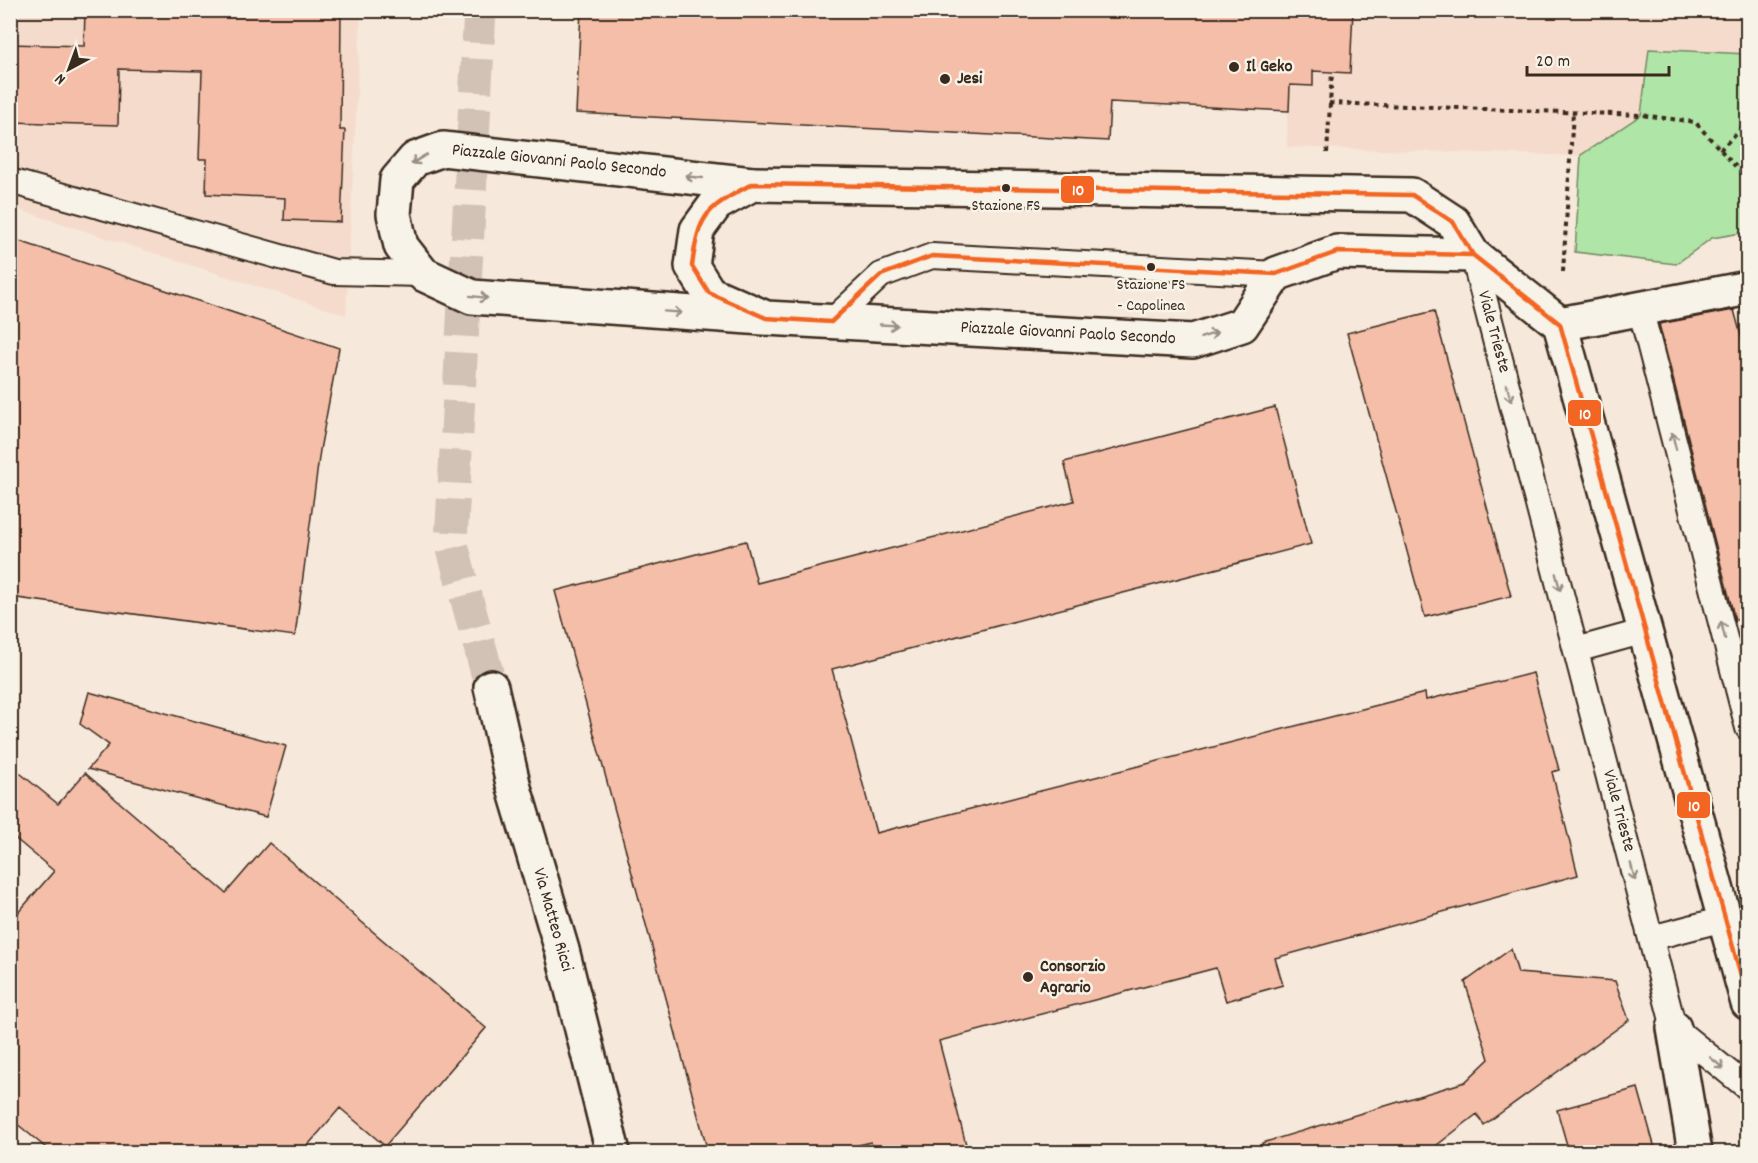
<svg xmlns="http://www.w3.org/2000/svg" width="1758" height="1163" viewBox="0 0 1758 1163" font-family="Dekko,sans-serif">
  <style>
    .built { fill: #f5dbcc }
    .green { fill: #afe5a7; stroke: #758862; stroke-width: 1.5 }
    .building { fill: #f4bea8; stroke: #3b2a1e; stroke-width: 1.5 }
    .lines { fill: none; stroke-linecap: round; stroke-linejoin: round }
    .secondary-tunnel { stroke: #d1c2b5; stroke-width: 33; stroke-dasharray: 33 16; stroke-linecap: butt }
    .service-casing { stroke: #3b2a1e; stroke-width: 28 }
    .pedestrian-casing { stroke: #3b2a1e; stroke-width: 38 }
    .minor-casing { stroke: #3b2a1e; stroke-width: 38 }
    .tertiary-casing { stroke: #3b2a1e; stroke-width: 38 }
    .secondary-casing { stroke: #3b2a1e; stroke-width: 38 }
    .path { stroke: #3b2a1e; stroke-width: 4; stroke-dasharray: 4.5 4.5; stroke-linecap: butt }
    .service { stroke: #f7f3e8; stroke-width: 24 }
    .pedestrian { stroke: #f7f3e8; stroke-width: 33 }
    .minor { stroke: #f7f3e8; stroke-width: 33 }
    .tertiary { stroke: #f7f3e8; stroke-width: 33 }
    .secondary { stroke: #f7f3e8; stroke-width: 33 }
    .bus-1-casing { stroke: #f7f3e8; stroke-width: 9 }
    .bus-1 { stroke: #f26522; stroke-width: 4.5 }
    .oneway { stroke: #998e83 }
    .poi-dot { fill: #3b2a1e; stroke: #f7f3e8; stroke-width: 2 }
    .labels { text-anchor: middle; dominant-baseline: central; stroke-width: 5; stroke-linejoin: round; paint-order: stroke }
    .bus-label { font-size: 16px; fill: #3b2a1e; stroke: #f7f3e8 }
    .poi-label { font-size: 18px; font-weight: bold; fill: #3b2a1e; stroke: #f7f3e8; text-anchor: start }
    .street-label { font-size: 18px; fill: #3b2a1e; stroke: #f7f3e8 }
    .line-badge { stroke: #f7f3e8; stroke-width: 2 }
    .badge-label { font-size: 16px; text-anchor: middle; font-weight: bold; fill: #fff }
  </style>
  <rect width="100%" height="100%" fill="#f6e8db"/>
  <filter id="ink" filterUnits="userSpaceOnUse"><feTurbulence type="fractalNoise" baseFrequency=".0167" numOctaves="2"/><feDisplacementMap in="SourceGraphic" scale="12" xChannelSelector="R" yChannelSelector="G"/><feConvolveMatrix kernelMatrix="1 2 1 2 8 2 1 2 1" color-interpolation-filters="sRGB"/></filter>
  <g filter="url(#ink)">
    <path class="built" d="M 11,11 L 361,11 L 346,315 L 11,207 Z
      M 529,11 L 1747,11 L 1747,232 L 1712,238 L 1676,264 L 1575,252 L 1581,156 L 1287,147 L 1288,111 L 1110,102 L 1108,141 L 576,113 L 581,13 Z"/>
    <path class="green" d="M 1649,49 L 1747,54 L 1747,232 L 1712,238 L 1676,264 L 1575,252 L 1581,155 L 1641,115 Z"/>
    <path class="building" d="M 85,10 L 341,10 L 340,130 L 345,130 L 341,222 L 284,220 L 285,198 L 206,194 L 207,159 L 199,159 L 202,71 L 119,69 L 118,125 L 10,122 L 10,44 L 84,46 Z
      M 581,10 L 1353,10 L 1350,73 L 1313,71 L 1313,86 L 1290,85 L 1289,111 L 1110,102 L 1108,141 L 576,113 Z
      M 10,238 L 339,348 L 320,450 L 295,636 L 10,597 Z
      M 1734,310 L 1748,361 L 1748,619 L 1735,620 L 1659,324 Z
      M 1434,311 L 1511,596 L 1425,617 L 1347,333 Z
      M 1275,407 L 1311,544 L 832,669 L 876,833 L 1425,693 L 1426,700 L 1533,673 L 1559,770 L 1552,772 L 1578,875 L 1275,958 L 1283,985 L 1226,1001 L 1216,968 L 939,1041 L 968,1152 L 874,1152 L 871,1142 L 832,1152 L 708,1152 L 555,591 L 746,541 L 757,583 L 1074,501 L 1064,462 Z
      M 89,692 L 286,746 L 266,817 L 88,769 L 109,745 L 80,724 Z
      M 10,765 L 58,804 L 85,773 L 226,893 L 269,843 L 486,1028 L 385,1146 L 340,1108 L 302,1152 L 51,1152 L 10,1118 L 10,922 L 54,871 L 10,834 Z
      M 1511,949 L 1518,973 L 1615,981 L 1629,1020 L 1484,1125 L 1477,1114 L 1428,1152 L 1263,1152 L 1262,1143 L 1465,1082 L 1489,1059 L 1465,982 Z
      M 1638,1088 L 1656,1152 L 1569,1152 L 1557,1110 Z"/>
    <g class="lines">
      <path class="secondary-tunnel" d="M 480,10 L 451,542 L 491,687"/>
      <g class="service-casing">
        <path id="service" d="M 10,181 L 334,272 L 423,274
          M 1473,255 L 1674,1028 L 1748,1088
          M 1640,308 L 1748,728
          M 831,322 L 881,275 L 932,256 L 1276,274
          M 1576,650 L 1645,631
          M 1651,938 L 1724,919"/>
      </g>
      <g class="pedestrian-casing">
        <path id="pedestrian" d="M 1674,1028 L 1695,1152"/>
      </g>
      <g class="minor-casing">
        <path id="minor" d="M 752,184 L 443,149 L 415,159 L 397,180 L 394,214 L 401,246 L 423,274 L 472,297 L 763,318
          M 1560,324 L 1748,288"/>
      </g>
      <g class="tertiary-casing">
        <path id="tertiary" d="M 1473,255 L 1337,252 L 1276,274 L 1242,325 L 1193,341 L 766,318 L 709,293 L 692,266 L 697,230 L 716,204 L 752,184 L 1412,195 L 1453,222 L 1473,255 L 1560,324 L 1748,1003"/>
      </g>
      <g class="secondary-casing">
        <path id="secondary" d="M 491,687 L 514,788 L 562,950 L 613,1152"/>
      </g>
      <path class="path" d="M 1329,103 L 1641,115 L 1695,122 L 1748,180
        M 1720,150 L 1748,121
        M 1327,153 L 1332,72
        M 1563,272 L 1573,112"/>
      <use href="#service" class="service"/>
      <use href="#pedestrian" class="pedestrian"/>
      <use href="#minor" class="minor"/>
      <use href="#tertiary" class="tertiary"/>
      <use href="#secondary" class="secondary"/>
      <g class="bus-1-casing">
        <path id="bus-1" d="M 752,184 L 1412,195 L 1453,222 L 1473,255 L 1337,252 L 1276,274 L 932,256 L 881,275 L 831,322 L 766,318 L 709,293 L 692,266 C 699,213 706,209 752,184 Z
          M 1473,255 L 1560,324 L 1748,1001"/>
      </g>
      <use href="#bus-1" class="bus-1"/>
    </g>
    <defs><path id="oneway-shaft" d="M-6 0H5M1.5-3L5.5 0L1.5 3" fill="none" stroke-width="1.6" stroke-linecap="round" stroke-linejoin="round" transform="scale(1.5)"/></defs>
    <g class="oneway">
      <use href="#oneway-shaft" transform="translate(419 159) rotate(149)"/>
      <use href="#oneway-shaft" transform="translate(694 177) rotate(-174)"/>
      <use href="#oneway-shaft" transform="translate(479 297) rotate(7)"/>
      <use href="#oneway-shaft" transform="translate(673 312) rotate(4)"/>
      <use href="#oneway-shaft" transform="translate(889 325) rotate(3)"/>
      <use href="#oneway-shaft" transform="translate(1209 335) rotate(-18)"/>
      <use href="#oneway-shaft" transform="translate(1509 393) rotate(75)"/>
      <use href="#oneway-shaft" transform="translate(1674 441) rotate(-104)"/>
      <use href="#oneway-shaft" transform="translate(1558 582) rotate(75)"/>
      <use href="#oneway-shaft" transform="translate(1723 630) rotate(-104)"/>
      <use href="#oneway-shaft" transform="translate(1633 872) rotate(75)"/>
      <use href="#oneway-shaft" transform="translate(1717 1063) rotate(39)"/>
    </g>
  </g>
  <g class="poi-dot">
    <circle cx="1234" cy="67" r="6"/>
    <circle cx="945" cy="79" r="6"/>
    <circle cx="1006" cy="188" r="5"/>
    <circle cx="1151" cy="267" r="5"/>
    <circle cx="1028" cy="977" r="6"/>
  </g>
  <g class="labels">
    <g class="bus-label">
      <text x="1006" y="206">Stazione FS</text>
      <text x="1151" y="285">Stazione FS<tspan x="1151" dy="21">- Capolinea</tspan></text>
    </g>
    <g class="poi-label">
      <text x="1246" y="67">Il Geko</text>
      <text x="957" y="79">Jesi</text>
      <text x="1040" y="967">Consorzio<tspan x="1040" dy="21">Agrario</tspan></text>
    </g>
    <g class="street-label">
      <text transform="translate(559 162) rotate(6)">Piazzale Giovanni Paolo Secondo</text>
      <text transform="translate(1493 332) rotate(75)">Viale Trieste</text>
      <text transform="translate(1068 334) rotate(3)">Piazzale Giovanni Paolo Secondo</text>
      <text transform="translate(1618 811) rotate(75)">Viale Trieste</text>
      <text transform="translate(552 920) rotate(74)">Via Matteo Ricci</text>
    </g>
  </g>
  <g class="line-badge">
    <rect x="1060" y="175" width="35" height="29" rx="6" fill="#f26522"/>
    <rect x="1567" y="399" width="35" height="28" rx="6" fill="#f26522"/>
    <rect x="1676" y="791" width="35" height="28" rx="6" fill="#f26522"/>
  </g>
  <g class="badge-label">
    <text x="1078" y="195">10</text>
    <text x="1585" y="419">10</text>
    <text x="1694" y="811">10</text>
  </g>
  <rect width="1758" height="1163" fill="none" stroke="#f7f3e8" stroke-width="36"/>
  <rect x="18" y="18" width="1722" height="1127" fill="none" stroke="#3b2a1e" stroke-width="2" filter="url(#ink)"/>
  <g transform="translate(69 69) rotate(221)" stroke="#f7f3e8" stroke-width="4.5" paint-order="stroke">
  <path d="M0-4.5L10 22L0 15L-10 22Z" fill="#3b2a1e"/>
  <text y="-9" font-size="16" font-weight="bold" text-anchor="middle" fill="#3b2a1e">N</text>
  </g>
  <path d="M1527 66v9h142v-9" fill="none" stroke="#3b2a1e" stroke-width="3"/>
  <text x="1536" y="66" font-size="18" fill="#3b2a1e" stroke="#f7f3e8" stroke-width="4.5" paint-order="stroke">20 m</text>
</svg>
